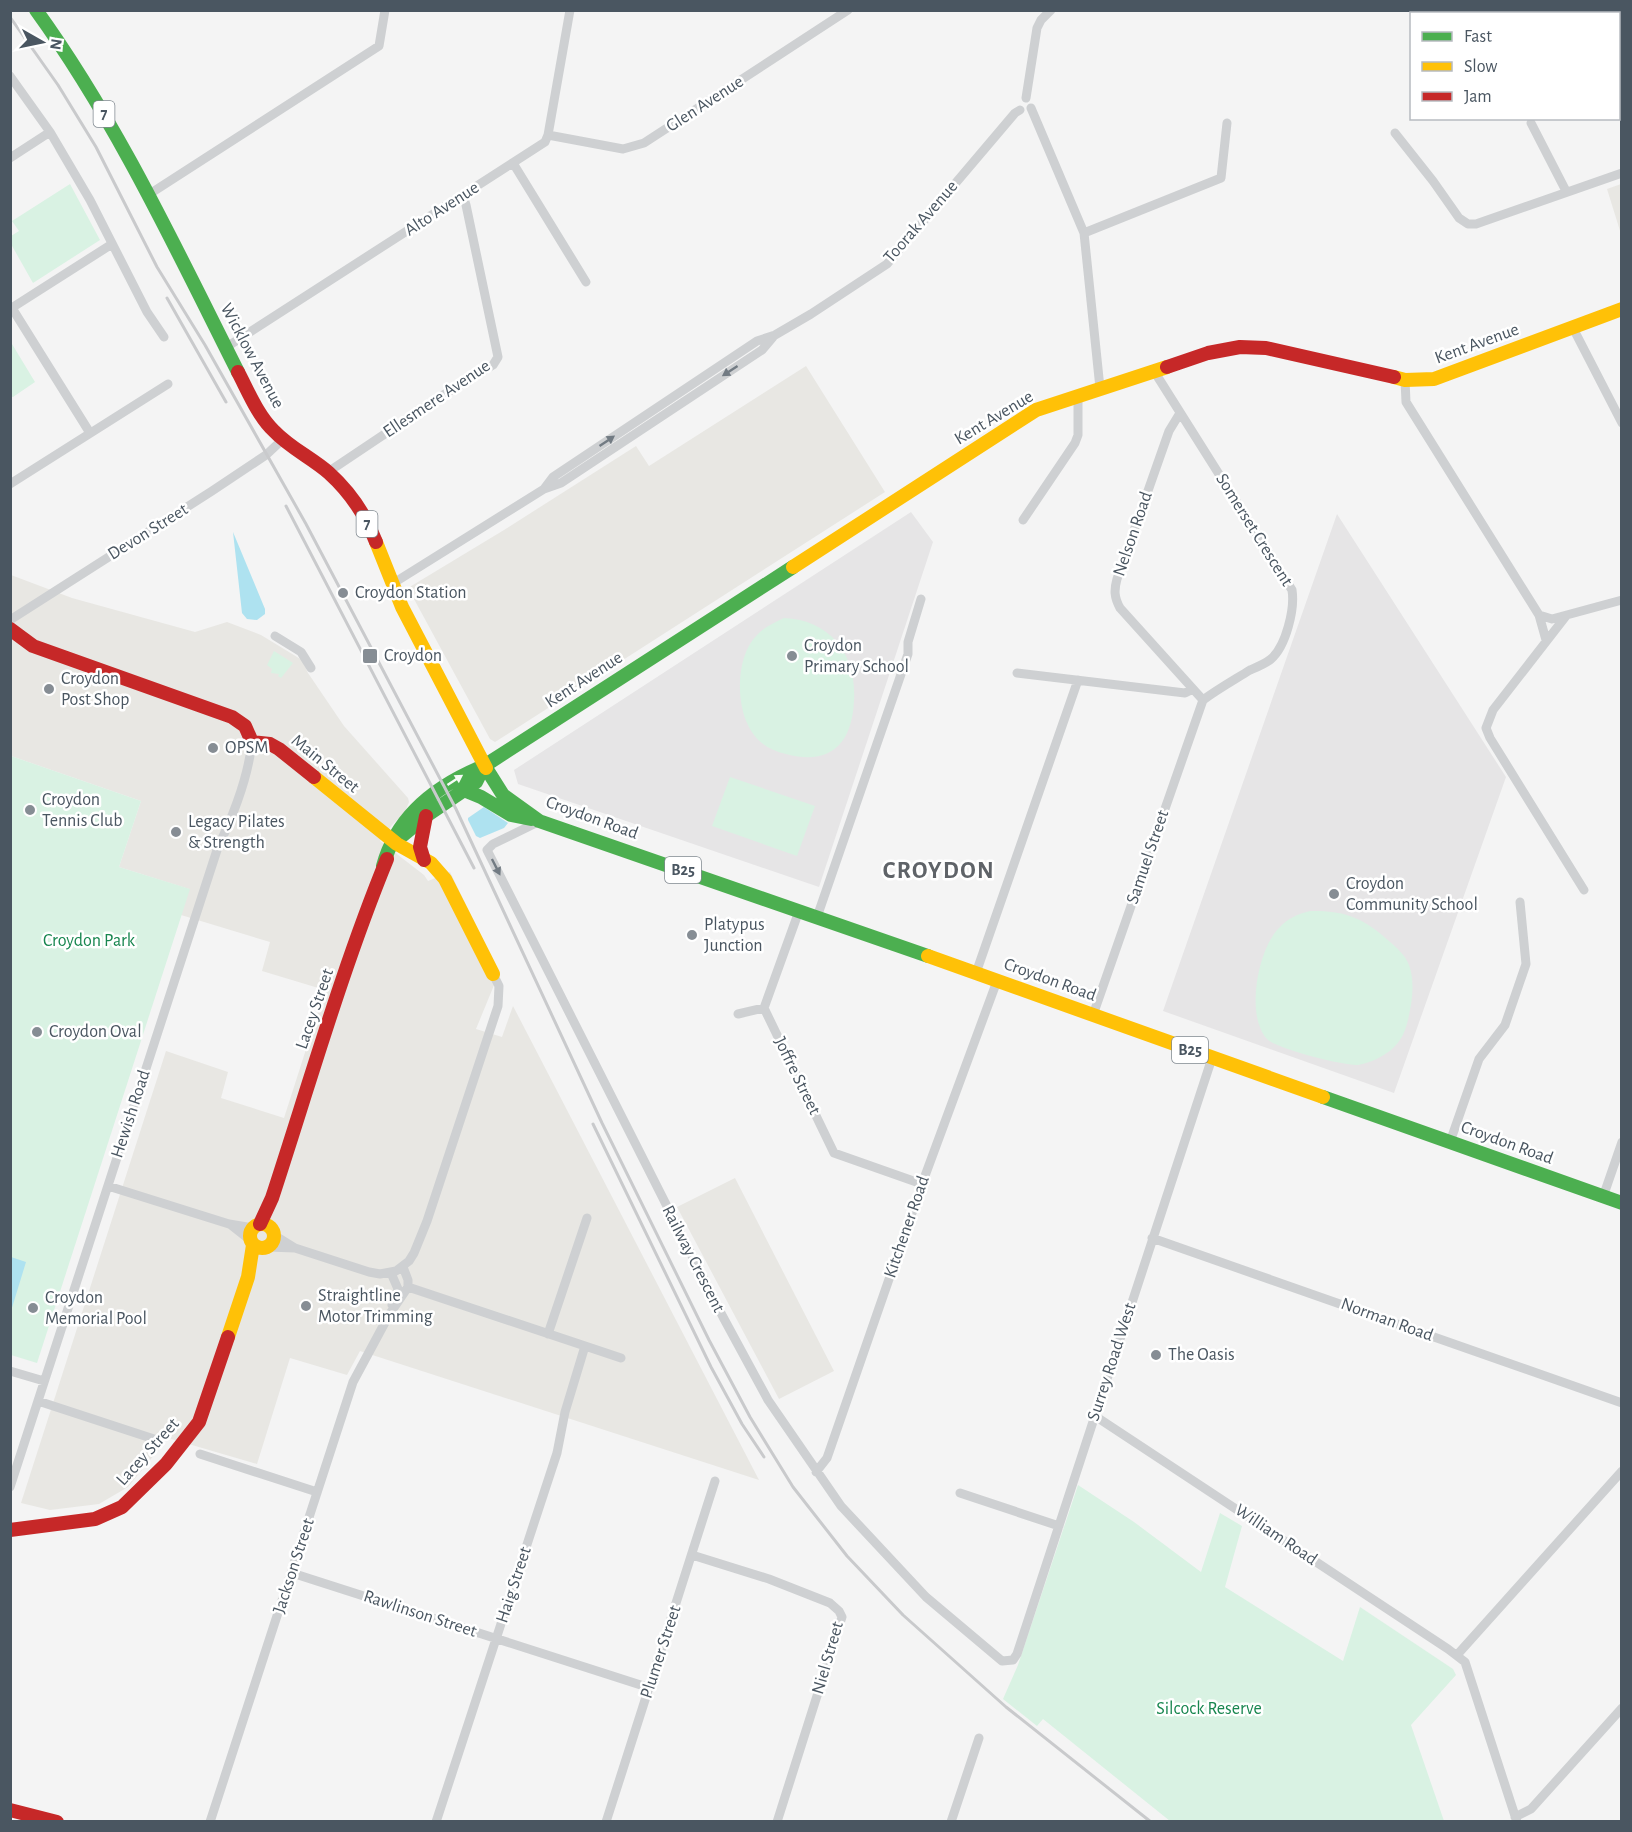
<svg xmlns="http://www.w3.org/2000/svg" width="1632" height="1832" viewBox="0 0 1632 1832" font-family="'Alegreya Sans',sans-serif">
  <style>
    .commercial { fill: #e8e7e3 }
    .education { fill: #e6e5e6 }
    .green { fill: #d9f2e3 }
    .water { fill: #aee2f0 }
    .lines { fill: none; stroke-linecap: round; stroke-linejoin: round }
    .street { stroke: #ced0d2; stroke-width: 9 }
    .fast { stroke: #4caf50; stroke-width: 14 }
    .slow { stroke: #ffc107; stroke-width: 14 }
    .jam { stroke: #c62828; stroke-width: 14 }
    .rail { stroke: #c9cacc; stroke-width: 3 }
    .oneway { fill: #727b83 }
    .oneway2 { fill: #f6fbf6 }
    .poi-dot { fill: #868d94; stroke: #fff; stroke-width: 2 }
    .labels { text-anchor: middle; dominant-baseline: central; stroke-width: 5; stroke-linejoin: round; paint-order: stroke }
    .shield { fill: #fff; stroke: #808990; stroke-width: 1.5 }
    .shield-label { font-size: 16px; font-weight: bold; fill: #4a5661 }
    .street-label { font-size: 18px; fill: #4a5661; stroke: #fff }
    .poi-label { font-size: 18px; fill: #4a5661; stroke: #fff; text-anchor: start }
    .park-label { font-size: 18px; fill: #17864f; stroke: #fff }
    .district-label { font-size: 24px; font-weight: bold; letter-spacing: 1.5px; fill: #5f6368; stroke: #fff }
  </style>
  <rect width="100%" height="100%" fill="#f4f4f4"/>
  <path class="commercial" d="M 1621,184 L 1622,184 L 1621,234 L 1607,189 Z
    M 806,366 L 885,492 L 495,742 L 490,739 L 408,588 L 504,530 L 636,446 L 649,466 Z
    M 11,575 L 72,598 L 195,632 L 227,622 L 261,635 L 302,660 L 308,673 L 344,726 L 408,798 L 409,802 L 405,812 L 392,825 L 380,841 L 424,875 L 428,881 L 450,872 L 499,973 L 476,1029 L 502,1037 L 513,1006 L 759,1480 L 360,1351 L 347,1375 L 290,1358 L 257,1464 L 168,1438 L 128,1487 L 99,1504 L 50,1510 L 21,1503 L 166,1051 L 228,1072 L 221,1098 L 284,1118 L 325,990 L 262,971 L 270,942 L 181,915 L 189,889 L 119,867 L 141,801 L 11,756 Z
    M 735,1178 L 834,1371 L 779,1399 L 677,1207 Z"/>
  <path class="education" d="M 911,512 L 933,542 L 819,887 L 518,784 L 514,770 Z
    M 1337,514 L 1506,777 L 1394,1093 L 1163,1011 Z"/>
  <path class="green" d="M 70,184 L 100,240 L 33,283 L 11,244 L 11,236 L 19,231 L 12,221 Z
    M 12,344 L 35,382 L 13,397 L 10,396 L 10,345 Z
    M 784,618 C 831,620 857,655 854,701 C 852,743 831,766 786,754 C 769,750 756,742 748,725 C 736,701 736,656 757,635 C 764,627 774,623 784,618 Z
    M 274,651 L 293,663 L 281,678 L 278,676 L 279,674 L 271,673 L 272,669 L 267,665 Z
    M 11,756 L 141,801 L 119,867 L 190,889 L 37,1363 L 11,1355 L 11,1356 Z
    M 730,777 L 815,806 L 797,856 L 712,826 Z
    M 1310,911 C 1344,910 1364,918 1389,941 C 1396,947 1406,956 1409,965 C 1414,979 1413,995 1410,1010 C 1407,1026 1404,1039 1391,1050 C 1382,1057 1370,1063 1358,1065 C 1344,1066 1276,1049 1267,1039 C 1245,1015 1258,949 1279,928 C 1288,918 1298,914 1310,911 Z
    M 1078,1485 L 1134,1522 L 1201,1572 L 1220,1513 L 1242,1526 L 1225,1587 L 1343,1661 L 1360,1607 L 1453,1669 L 1456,1675 L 1411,1725 L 1444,1821 L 1170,1821 L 1043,1719 L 1037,1726 L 1003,1699 L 1018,1665 Z"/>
  <path class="water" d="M 233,532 L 265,609 L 265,614 L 257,620 L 247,619 L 242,613 Z
    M 484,807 L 508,823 L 504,828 L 480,838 L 476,836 L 468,820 L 468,818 Z
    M 11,1257 L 26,1262 L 11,1311 L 10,1257 Z"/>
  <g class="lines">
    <path class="street" d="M 1621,10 L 1622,13
      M 10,76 L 50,132 L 90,200 L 147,312 L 164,337
      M 1026,98 L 1037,28 L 1041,20 L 1051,10
      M 1031,108 L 1084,233 L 1100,388
      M 1531,123 L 1566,191
      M 1395,133 L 1433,181 L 1459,218 L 1468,224 L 1476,224 L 1622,173
      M 548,135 L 623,149 L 644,143 L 848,10
      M 10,158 L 50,132
      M 513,163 L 586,282
      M 148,195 L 379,46 L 385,10
      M 1084,233 L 1221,178 L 1227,123
      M 12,308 L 90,433
      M 10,309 L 112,244
      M 1573,328 L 1622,423
      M 225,348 L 545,142 L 548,135 L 570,10
      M 1154,371 L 1292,590 C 1295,609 1286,646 1271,659 C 1265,664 1257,667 1250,670 C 1234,680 1218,689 1203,700
      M 1405,380 L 1406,402 L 1539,615 L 1546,640
      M 1180,413 L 1169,431 L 1117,579 C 1114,590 1114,597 1120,608 L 1203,700
      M 328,472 L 443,395 L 493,365 L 498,357 L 466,205 L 463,196
      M 10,484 L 168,384
      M 544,489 L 553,477 L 757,341 L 775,335 L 811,314 L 887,264 L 1015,113 L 1020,110
      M 1023,520 L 1075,443 L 1078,435 L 1078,395
      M 392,584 L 544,489 L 561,483 L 762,350 L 773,337
      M 1539,615 L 1552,619 L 1622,600
      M 1566,616 L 1493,710 L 1486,728 L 1490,738 L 1584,890
      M 10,620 L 212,491 L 266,455 L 282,440
      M 275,636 L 301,652 L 311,668
      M 1017,673 L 1185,693 L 1193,689
      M 538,822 L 493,844 L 487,850 L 723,1317 L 768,1400 L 841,1506 L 926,1597 L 1002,1661 L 1013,1660 L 1017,1654 L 1212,1058
      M 799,911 L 764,1008 L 834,1153 L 922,1184
      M 817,917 L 908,654 L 908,642 L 921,599
      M 976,973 L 1078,680
      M 738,1014 L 764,1008
      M 1093,1015 L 1203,700
      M 1450,1142 L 1479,1059 L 1505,1025 L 1526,964 L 1520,902
      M 108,1186 L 229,1224 L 253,1228
      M 1603,1197 L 1622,1142
      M 231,1225 L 250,1240
      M 274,1235 L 295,1248 L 369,1272 L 380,1274 L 396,1271 L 409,1261 L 414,1253 L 427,1221 L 498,1006 L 499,986 L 493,974
      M 1152,1238 L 1622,1403
      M 268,1247 L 295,1248
      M 391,1273 L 398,1289 L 392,1305
      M 408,1287 L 621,1358
      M 548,1334 L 587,1218
      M 10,1371 L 44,1381
      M 38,1401 L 154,1439
      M 1095,1416 L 1448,1649 L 1465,1662 L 1517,1822
      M 200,1454 L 317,1492
      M 816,1472 L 827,1458 L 922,1184 L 997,981
      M 10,1487 L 218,847 C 234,814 248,778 252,742
      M 960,1493 L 1059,1526
      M 692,1555 L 769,1579 L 830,1603 L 839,1611 L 842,1617 L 777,1822
      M 292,1573 L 650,1688
      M 1457,1655 L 1622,1471
      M 1515,1817 L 1531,1809 L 1622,1708
      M 210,1822 L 353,1382 L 389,1315 L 408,1287 L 408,1280 L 403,1267
      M 436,1822 L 557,1453 L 565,1412 L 585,1346
      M 606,1822 L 715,1481
      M 951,1822 L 979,1738"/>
    <path class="fast" d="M 36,10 C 117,122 176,249 238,372
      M 486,768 L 503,795 L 539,821 L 928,956
      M 464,790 L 481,797 L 511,815 L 531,819
      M 403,835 L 426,816 L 476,782 L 484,766
      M 383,866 C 397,815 437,785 484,766 L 793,567
      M 1323,1097 L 1622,1203"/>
    <path class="slow" d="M 1394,377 L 1405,380 L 1434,379 L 1622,309
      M 376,542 L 402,607 L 486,768
      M 793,567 L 1036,410 L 1167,367
      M 314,777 L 397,844 L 431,863 L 445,879 L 493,974
      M 928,956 L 1323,1097
      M250 1236a12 12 0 1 1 24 0a12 12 0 1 1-24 0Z
      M 228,1337 L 248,1277 L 253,1245"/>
    <path class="jam" d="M 1167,367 L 1208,353 L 1240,347 L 1266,348 L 1394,377
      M 238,372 C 248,391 258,416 274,431 C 290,448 312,458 329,473 C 350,492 366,516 376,542
      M 10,629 L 33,646 L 232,717 L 245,726 L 252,742 L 270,744 L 279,749 L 314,777
      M 424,860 L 420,847 L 426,816
      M 260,1224 L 272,1198 C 309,1085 342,969 387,859
      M 10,1530 L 95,1519 L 122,1507 L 166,1464 L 199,1422 L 228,1337
      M 10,1810 L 57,1822"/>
    <path class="rail" d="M 10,17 L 58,85 L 96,147 L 157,267 L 205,345 L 306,524 L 456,809 L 602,1123 L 709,1340 L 750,1417 L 793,1487 L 847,1556 L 903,1615 L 1006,1707 L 1151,1822
      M 167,298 L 226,402
      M 286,506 L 474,868
      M 593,1124 L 711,1367 L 742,1424 L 764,1457"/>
  </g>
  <defs><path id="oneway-solid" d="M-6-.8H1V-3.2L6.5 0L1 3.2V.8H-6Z" transform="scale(1.5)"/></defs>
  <g class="oneway">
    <use href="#oneway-solid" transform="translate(730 371) rotate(147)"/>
    <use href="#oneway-solid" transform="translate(607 441) rotate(-34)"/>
    <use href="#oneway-solid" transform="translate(496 867) rotate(63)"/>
  </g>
  <use class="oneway2" href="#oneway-solid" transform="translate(455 780) rotate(-33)"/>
  <g class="poi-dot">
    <circle cx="343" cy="593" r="6"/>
    <rect x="362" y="648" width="16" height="16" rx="3"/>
    <circle cx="792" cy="656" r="6"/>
    <circle cx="49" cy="689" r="6"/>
    <circle cx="213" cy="748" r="6"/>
    <circle cx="30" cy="810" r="6"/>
    <circle cx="176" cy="832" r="6"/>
    <circle cx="1334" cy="894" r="6"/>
    <circle cx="692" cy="935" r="6"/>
    <circle cx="37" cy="1032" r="6"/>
    <circle cx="306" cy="1306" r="6"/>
    <circle cx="33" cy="1308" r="6"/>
    <circle cx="1156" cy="1355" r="6"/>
  </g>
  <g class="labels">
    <g class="shield">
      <rect x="93.5" y="101" width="21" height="26" rx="4.5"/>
      <rect x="356.5" y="511" width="21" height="26" rx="4.5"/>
      <rect x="665" y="857" width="36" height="26" rx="4.5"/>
      <rect x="1172" y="1037" width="36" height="26" rx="4.5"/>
    </g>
    <g class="shield-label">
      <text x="104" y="114">7</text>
      <text x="367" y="524">7</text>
      <text x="683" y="870">B25</text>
      <text x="1190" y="1050">B25</text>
    </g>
    <g class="street-label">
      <text transform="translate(705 104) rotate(-33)">Glen Avenue</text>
      <text transform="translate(442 209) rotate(-33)">Alto Avenue</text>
      <text transform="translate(921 222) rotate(-49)">Toorak Avenue</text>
      <text transform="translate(1477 344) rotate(-20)">Kent Avenue</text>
      <text transform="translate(252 356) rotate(62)">Wicklow Avenue</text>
      <text transform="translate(437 399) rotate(-34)">Ellesmere Avenue</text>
      <text transform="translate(994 418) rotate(-31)">Kent Avenue</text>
      <text transform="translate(1254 530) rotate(58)">Somerset Crescent</text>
      <text transform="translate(148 532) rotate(-32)">Devon Street</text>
      <text transform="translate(1133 534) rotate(-71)">Nelson Road</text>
      <text transform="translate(584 680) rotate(-33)">Kent Avenue</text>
      <text transform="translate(325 764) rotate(39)">Main Street</text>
      <text transform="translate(592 818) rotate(20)">Croydon Road</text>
      <text transform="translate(1148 857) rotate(-71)">Samuel Street</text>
      <text transform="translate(1050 980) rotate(20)">Croydon Road</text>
      <text transform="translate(315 1009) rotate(-71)">Lacey Street</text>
      <text transform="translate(797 1076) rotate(64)">Joffre Street</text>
      <text transform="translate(131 1114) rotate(-72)">Hewish Road</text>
      <text transform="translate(1507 1143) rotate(20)">Croydon Road</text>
      <text transform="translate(907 1227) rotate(-71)">Kitchener Road</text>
      <text transform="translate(693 1259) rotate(63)">Railway Crescent</text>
      <text transform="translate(1387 1320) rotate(20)">Norman Road</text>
      <text transform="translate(1112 1362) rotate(-72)">Surrey Road West</text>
      <text transform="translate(148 1452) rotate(-48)">Lacey Street</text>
      <text transform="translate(1276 1535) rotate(34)">William Road</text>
      <text transform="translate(294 1566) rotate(-72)">Jackson Street</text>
      <text transform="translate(514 1585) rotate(-72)">Haig Street</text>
      <text transform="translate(420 1614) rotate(18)">Rawlinson Street</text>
      <text transform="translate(661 1652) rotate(-72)">Plumer Street</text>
      <text transform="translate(828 1658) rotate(-74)">Niel Street</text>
    </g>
    <g class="poi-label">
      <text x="355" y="593">Croydon Station</text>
      <text x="804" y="646">Croydon<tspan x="804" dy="21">Primary School</tspan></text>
      <text x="384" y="656">Croydon</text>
      <text x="61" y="679">Croydon<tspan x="61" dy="21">Post Shop</tspan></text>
      <text x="225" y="748">OPSM</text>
      <text x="42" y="800">Croydon<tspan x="42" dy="21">Tennis Club</tspan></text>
      <text x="188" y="822">Legacy Pilates<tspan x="188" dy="21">&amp; Strength</tspan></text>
      <text x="1346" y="884">Croydon<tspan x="1346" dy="21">Community School</tspan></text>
      <text x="704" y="925">Platypus<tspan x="704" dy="21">Junction</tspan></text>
      <text x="49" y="1032">Croydon Oval</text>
      <text x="318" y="1296">Straightline<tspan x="318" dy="21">Motor Trimming</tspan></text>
      <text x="45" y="1298">Croydon<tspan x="45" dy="21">Memorial Pool</tspan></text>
      <text x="1168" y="1355">The Oasis</text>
    </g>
    <g class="park-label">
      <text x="89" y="941">Croydon Park</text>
      <text x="1209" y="1709">Silcock Reserve</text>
    </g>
    <g class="district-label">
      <text x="939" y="871">CROYDON</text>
    </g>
  </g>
  <rect width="1632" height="1832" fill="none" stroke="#4a5661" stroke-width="24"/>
  <rect x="1410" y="12" width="210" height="108" fill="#ffffff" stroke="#b7bbc0" stroke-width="1.5"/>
  <rect x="1422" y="32" width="30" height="9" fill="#4caf50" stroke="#b7bbc0" stroke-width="1.5"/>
  <text x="1464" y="42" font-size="18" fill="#4a5661">Fast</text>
  <rect x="1422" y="62" width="30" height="9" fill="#ffc107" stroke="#b7bbc0" stroke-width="1.5"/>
  <text x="1464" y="72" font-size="18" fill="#4a5661">Slow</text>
  <rect x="1422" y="92" width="30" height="9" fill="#c62828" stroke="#b7bbc0" stroke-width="1.5"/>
  <text x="1464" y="102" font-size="18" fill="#4a5661">Jam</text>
  <g transform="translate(42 42) rotate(99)" stroke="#ffffff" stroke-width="4.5" paint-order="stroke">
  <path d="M0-4.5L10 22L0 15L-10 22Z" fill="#4a5661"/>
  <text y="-9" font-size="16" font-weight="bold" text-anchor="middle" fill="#4a5661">N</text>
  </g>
</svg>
